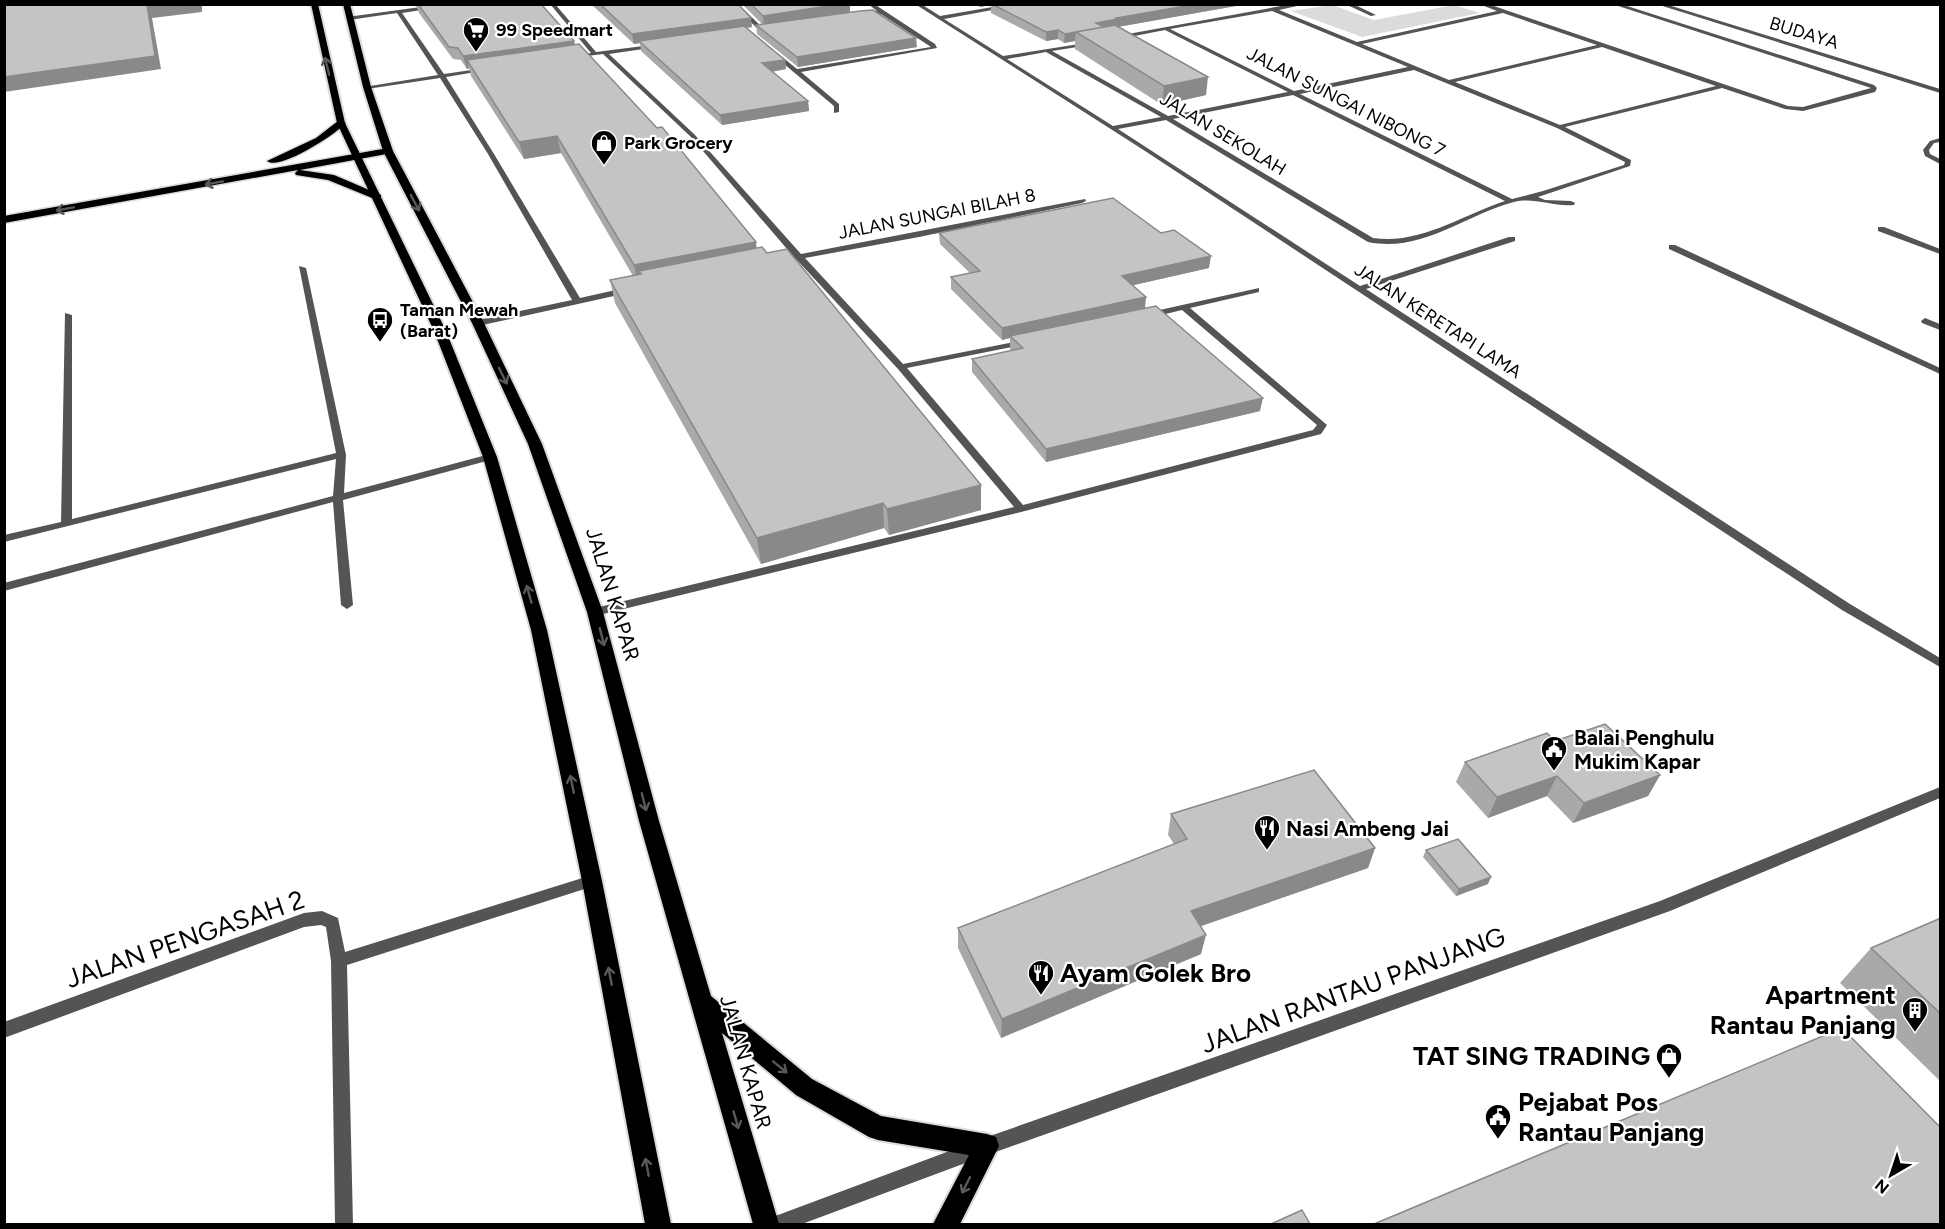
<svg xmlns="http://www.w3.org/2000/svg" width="1945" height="1229" viewBox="0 0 1945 1229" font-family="Figtree,sans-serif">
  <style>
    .green { fill: #dbdbdb }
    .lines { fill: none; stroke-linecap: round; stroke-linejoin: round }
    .trunk-casing { stroke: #dbdbdb; stroke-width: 4 }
    .motorway-casing { stroke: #dbdbdb; stroke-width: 3 }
    .minor { fill: #545454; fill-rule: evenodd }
    .tertiary { fill: #545454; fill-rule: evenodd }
    .trunk { fill: #000; fill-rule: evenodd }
    .motorway { fill: #000; fill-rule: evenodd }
    .wall { fill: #a9a9a9 }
    .shaded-wall { fill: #898989 }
    .building { fill: #c4c4c4; stroke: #898989; stroke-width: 1.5 }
    .oneway { stroke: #595959 }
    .labels { text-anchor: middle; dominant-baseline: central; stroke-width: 4.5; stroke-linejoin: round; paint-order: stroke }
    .far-poi-label { font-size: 18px; font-weight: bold; fill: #000; stroke: #fff; text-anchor: start }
    .far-street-label { font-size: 18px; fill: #000; stroke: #fff }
    .street-label { font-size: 21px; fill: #000; stroke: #fff }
    .poi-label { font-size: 21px; font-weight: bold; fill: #000; stroke: #fff; text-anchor: start }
    .near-street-label { font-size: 26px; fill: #000; stroke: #fff }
    .near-poi-label { font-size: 26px; font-weight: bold; fill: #000; stroke: #fff; text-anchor: start }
  </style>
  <rect width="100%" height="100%" fill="#fff"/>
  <path class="green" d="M 1454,5 L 1480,13 L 1362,37 L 1291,11 L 1332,5 L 1374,20 Z"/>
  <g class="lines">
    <g class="trunk-casing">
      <path id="trunk" d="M 311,4 L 318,4 L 345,123 L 446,331 L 497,457 L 547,630 L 602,881 L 671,1224 L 645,1224 L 582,881 L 531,630 L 483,457 L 434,331 L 337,123 Z
        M 343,4 L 350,4 L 371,87 L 393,151 L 484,323 L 542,444 L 603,612 L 659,821 L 711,996 L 812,1079 L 881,1116 L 987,1134 L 996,1137 L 999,1146 L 960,1224 L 933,1224 L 969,1155 L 878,1140 L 869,1137 L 796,1095 L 722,1033 L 779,1224 L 753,1224 L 639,821 L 587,612 L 528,444 L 472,323 L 383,151 L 363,87 Z"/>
    </g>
    <g class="motorway-casing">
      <path id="motorway" d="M 338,121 L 346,123 C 335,135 279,171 267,161 L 316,138 Z
        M 388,148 L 393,151 L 392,153 L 300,170 L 334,175 L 381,195 L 381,199 L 377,200 L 328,180 L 296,175 L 295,173 L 298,170 L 4,223 L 4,216 Z"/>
    </g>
    <path class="minor" d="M 443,4 L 461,4 L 402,13 L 444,74 L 485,68 L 488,70 L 446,77 L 494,154 L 580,298 L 629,287 L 632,288 L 632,292 L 478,326 L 474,323 L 478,320 L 572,300 L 488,154 L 440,78 L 367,89 L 364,87 L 438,75 L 397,13 L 349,20 L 347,17 Z
      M 550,4 L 555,4 L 596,52 L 659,44 L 657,47 L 609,54 L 695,135 L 801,254 L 1085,199 L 1086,201 L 1082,203 L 919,237 L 805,258 L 903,364 L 1030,339 L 1031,341 L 1027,344 L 907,368 L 1023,505 L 1313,430 L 1317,425 L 1182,310 L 1149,318 L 1146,317 L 1146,313 L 1259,288 L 1259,292 L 1190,308 L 1327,425 L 1321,434 L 1025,511 L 595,616 L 591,615 L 589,612 L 591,609 L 595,608 L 1014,507 L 898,369 L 797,260 L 790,260 L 790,256 L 793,256 L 691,137 L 603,54 L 571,58 L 571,56 L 591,53 Z
      M 732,4 L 738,4 L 764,29 L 764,31 L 760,31 Z
      M 868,4 L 874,4 L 935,44 L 937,48 L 801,72 L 839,104 L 839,112 L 834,113 L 834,106 L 771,53 L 776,52 L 797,69 L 931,47 L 881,14 L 859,16 L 859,14 L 877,11 Z
      M 915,4 L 921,4 L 940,16 L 1010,4 L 1024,4 L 944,19 L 1003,56 L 1092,42 L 1090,45 L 1052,51 L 1168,116 L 1288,92 L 1165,30 L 1119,39 L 1117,36 L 1292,4 L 1306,4 L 1279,10 L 1357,42 L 1497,11 L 1479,4 L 1488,4 L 1788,106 L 1803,107 L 1871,88 L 1612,4 L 1621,4 L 1874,85 L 1877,88 L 1875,92 L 1803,111 L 1785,109 L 1722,88 L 1565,127 L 1631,160 L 1630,166 L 1538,197 L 1545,200 L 1571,201 L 1575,203 L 1574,205 C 1553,207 1534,197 1514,202 C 1465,215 1422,253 1368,242 L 1166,120 L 1118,129 L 1360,286 L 1509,237 L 1515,237 L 1515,241 L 1366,289 L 1850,604 L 1940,658 L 1940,667 L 1842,610 L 1142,149 ZM 1272,11 L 1408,67 L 1294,91 L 1170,29 ZM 1503,13 L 1597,45 L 1449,80 L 1362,44 ZM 1602,47 L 1716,86 L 1560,125 L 1455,82 ZM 1046,52 L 1161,117 L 1113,126 L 1007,59 ZM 1414,70 L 1557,128 L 1625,162 L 1624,165 L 1543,191 L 1512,199 L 1300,94 ZM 1293,95 L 1505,201 C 1462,215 1420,245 1373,238 L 1173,119 Z
      M 1345,4 L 1353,4 L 1376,15 L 1371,16 Z
      M 1656,4 L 1665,4 L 1940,89 L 1940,93 Z
      M 1940,138 L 1940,142 L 1934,143 L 1929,150 L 1930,154 L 1940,159 L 1940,164 L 1925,156 L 1923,150 L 1930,141 Z
      M 1878,227 L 1884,227 L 1940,249 L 1940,254 L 1878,231 Z
      M 1669,245 L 1675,245 L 1940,368 L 1940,374 L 1669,249 Z
      M 299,266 L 306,268 L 346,455 L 344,493 L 490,454 L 494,455 L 494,459 L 343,500 L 353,605 L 347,609 L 341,605 L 333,502 L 4,591 L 4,583 L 333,496 L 336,459 L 4,542 L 4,535 L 61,522 L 65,313 L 72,315 L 72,519 L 336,453 Z
      M 1925,318 L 1940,324 L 1940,330 L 1922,323 L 1921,321 Z
      M 592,875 L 597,877 L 599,881 L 597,885 L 347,965 L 353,1224 L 335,1224 L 331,961 L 326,927 L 321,925 L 304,927 L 4,1038 L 4,1022 L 304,913 L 322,911 L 338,918 L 345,952 Z"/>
    <path class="tertiary" d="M 1940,787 L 1940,798 L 1670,911 L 987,1155 L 802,1224 L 769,1224 L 771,1217 L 778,1215 L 987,1137 L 1660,901 Z"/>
    <use href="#trunk" class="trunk"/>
    <use href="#motorway" class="motorway"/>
  </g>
  <path class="wall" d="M 413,4 L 541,4 L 574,41 L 575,45 L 757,248 L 981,485 L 981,510 L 889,535 L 884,528 L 761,564 L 615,303 L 610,280 L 633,276 L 561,153 L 524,159 L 471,76 L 469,68 L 467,69 L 461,60 L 453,59 L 419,13 L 416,5 L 413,6 Z
    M 591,4 L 738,4 L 752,27 L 747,28 L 785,60 L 786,69 L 772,72 L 808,101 L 809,111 L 722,125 L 641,51 L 640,43 L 634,44 Z
    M 742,4 L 850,4 L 850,12 L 917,47 L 798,67 L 757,34 L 756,25 L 763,25 Z
    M 975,4 L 1247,4 L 1118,27 L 1206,95 L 1162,105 L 1075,49 L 1075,41 L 1064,43 L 1058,39 L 1046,41 L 991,13 L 991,5 L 980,7 Z
    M 939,233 L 1209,268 L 1133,285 L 1145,308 L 1260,411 L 1046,462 L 972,372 L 972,359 L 1012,351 L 1010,349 L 1010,338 L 1002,340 L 951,289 L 951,277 L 970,273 L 940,244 Z
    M 1555,741 L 1660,775 L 1648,796 L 1573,823 L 1547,796 L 1488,818 L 1456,782 L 1465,762 Z
    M 1171,814 L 1375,848 L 1368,868 L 1200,926 L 1201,954 L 1001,1038 L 958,948 L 958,928 L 1174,844 L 1168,835 Z
    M 1426,850 L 1488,884 L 1456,896 L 1423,857 Z
    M 1941,918 L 1941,1082 L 1840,983 L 1871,948 Z"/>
  <path class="shaded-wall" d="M 154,4 L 202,4 L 202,12 L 152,18 L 161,69 L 4,92 L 4,77 L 147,5 Z
    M 841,4 L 850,4 L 850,13 L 764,26 L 763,16 Z
    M 980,4 L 991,4 L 991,5 L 980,7 Z
    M 1197,4 L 1247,4 L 1117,27 L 1076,32 L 1075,41 L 1064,43 L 1065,34 L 1096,23 L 1116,18 Z
    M 751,18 L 752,27 L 641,43 L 639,41 L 640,43 L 634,44 L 632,34 Z
    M 1058,30 L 1058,39 L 1046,41 L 1046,32 Z
    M 916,38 L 917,47 L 798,67 L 797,57 Z
    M 574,41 L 577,53 L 467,60 L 469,68 L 467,69 L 463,56 Z
    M 785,60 L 786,69 L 763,73 L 762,63 Z
    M 1208,77 L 1206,95 L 1162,105 L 1164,86 Z
    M 808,101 L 809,111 L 722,125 L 720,115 Z
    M 557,136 L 561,153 L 524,159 L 519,142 Z
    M 756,242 L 758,261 L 639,271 L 642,284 L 638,284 L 634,265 Z
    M 1211,256 L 1209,268 L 1121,288 L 1122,276 Z
    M 1146,297 L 1145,309 L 1010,336 L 1010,338 L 1002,340 L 1002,328 Z
    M 1263,398 L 1260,411 L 1046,462 L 1046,449 Z
    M 981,485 L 981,510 L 889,535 L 887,509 Z
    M 883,503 L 884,528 L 761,564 L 757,538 Z
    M 1660,775 L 1648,796 L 1573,823 L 1584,803 Z
    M 1557,776 L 1547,796 L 1488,818 L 1497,797 Z
    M 1375,848 L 1368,868 L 1187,931 L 1191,911 Z
    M 1491,877 L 1488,884 L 1456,896 L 1459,889 Z
    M 1206,935 L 1201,954 L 1001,1038 L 1002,1019 Z"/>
  <path class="building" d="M 4,4 L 154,4 L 147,5 L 155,56 L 4,77 Z
    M 418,4 L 541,4 L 574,41 L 463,56 L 458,48 L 449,47 Z
    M 600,4 L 738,4 L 751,18 L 632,34 Z
    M 751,4 L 841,4 L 763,16 Z
    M 992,4 L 1197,4 L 1116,18 L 1118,19 L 1096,23 L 1104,27 L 1065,34 L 1058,30 L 1046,32 Z
    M 873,10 L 916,38 L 797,57 L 756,25 L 860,11 Z
    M 1115,25 L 1208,77 L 1164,86 L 1076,32 Z
    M 744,26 L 785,60 L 762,63 L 808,101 L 720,115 L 639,41 Z
    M 579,44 L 657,128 L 662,127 L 756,242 L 634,265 L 557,136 L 519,142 L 467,60 Z
    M 1113,198 L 1161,233 L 1174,230 L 1211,256 L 1122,276 L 1146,297 L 1002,328 L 951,277 L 980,271 L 939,233 Z
    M 762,247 L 767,253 L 787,249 L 981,485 L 887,509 L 883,503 L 757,538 L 610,280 L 641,274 L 639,271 Z
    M 1156,306 L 1263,398 L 1046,449 L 972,359 L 1023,348 L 1010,336 Z
    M 1605,724 L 1660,775 L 1584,803 L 1557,776 L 1497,797 L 1465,762 L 1547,733 L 1555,741 Z
    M 1314,770 L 1375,848 L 1191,911 L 1206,935 L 1002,1019 L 958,928 L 1187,839 L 1171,814 Z
    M 1458,839 L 1491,877 L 1459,889 L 1426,850 Z
    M 1941,918 L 1941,1014 L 1871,948 Z
    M 1842,1028 L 1941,1128 L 1941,1224 L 1374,1224 Z
    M 1302,1210 L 1310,1224 L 1271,1224 Z"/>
  <defs><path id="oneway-shaft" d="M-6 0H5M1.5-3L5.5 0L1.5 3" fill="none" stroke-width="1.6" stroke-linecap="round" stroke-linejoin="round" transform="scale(1.5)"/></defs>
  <g class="oneway">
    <use href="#oneway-shaft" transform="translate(327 66) rotate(-104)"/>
    <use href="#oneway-shaft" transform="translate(214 183) rotate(170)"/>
    <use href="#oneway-shaft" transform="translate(415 203) rotate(62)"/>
    <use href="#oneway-shaft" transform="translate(65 209) rotate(170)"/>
    <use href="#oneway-shaft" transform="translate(503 376) rotate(64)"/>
    <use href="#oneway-shaft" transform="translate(529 594) rotate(-106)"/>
    <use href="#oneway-shaft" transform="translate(602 637) rotate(76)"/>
    <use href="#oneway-shaft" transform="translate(572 784) rotate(-102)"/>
    <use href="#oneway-shaft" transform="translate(644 802) rotate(76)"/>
    <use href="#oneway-shaft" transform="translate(610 976) rotate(-101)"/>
    <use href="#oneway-shaft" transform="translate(780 1067) rotate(39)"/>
    <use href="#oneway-shaft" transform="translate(736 1120) rotate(74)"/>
    <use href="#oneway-shaft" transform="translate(647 1167) rotate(-101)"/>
    <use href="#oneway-shaft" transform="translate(966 1185) rotate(117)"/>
  </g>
  <defs>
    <g id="supermarket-pin" transform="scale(1.35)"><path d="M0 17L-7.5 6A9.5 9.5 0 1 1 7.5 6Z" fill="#000" stroke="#fff"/><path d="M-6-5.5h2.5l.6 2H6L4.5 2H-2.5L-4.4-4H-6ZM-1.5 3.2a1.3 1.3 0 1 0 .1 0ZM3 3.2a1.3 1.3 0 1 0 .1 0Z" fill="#fff"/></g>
    <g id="shop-pin" transform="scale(1.35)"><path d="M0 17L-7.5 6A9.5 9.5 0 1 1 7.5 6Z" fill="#000" stroke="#fff"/><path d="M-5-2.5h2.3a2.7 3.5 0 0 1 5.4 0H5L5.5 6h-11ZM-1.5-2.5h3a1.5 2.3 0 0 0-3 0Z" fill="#fff"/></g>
    <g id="bus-pin" transform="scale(1.35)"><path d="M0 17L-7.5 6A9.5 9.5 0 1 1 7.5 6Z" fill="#000" stroke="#fff"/><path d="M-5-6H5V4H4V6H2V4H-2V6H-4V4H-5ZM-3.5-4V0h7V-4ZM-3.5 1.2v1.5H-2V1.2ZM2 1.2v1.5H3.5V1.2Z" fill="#fff"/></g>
    <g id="civic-pin" transform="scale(1.35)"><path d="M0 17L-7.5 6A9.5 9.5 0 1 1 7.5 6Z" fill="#000" stroke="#fff"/><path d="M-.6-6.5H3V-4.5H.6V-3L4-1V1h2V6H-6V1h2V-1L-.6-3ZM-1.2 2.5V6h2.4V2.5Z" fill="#fff"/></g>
    <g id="restaurant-pin" transform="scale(1.35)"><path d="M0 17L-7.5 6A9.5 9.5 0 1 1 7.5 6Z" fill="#000" stroke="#fff"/><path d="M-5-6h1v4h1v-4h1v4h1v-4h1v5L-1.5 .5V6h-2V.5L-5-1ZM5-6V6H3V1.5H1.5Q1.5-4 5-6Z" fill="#fff"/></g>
    <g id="building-pin" transform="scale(1.35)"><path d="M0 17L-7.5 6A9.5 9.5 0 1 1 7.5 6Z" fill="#000" stroke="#fff"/><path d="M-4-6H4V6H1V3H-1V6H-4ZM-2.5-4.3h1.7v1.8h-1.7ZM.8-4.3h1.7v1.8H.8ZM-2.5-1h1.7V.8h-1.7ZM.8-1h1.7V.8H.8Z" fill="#fff"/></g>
  </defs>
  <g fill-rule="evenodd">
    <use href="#supermarket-pin" x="476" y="30"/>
    <use href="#shop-pin" x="604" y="143"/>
    <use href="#bus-pin" x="380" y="320"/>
    <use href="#civic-pin" x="1554" y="749"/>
    <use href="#restaurant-pin" x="1267" y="828"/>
    <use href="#restaurant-pin" x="1041" y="973"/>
    <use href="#building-pin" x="1915" y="1010"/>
    <use href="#shop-pin" x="1669" y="1056"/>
    <use href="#civic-pin" x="1498" y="1117"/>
  </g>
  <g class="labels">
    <g class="far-poi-label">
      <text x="496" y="30">99 Speedmart</text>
      <text x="624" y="143">Park Grocery</text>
      <text x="400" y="310">Taman Mewah<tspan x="400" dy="21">(Barat)</tspan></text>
    </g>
    <g class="far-street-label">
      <text transform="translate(1804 33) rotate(17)">BUDAYA</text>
      <text transform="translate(1346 102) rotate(27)">JALAN SUNGAI NIBONG 7</text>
      <text transform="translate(1223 134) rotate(31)">JALAN SEKOLAH</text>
      <text transform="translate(937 214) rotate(-11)">JALAN SUNGAI BILAH 8</text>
      <text transform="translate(1438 321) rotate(33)">JALAN KERETAPI LAMA</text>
    </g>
    <g class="street-label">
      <text transform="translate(613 594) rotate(73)">JALAN KAPAR</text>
      <text transform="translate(746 1062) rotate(74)">JALAN KAPAR</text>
    </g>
    <g class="poi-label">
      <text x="1574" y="737">Balai Penghulu<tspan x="1574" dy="24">Mukim Kapar</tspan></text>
      <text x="1286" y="828">Nasi Ambeng Jai</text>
    </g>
    <g class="near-street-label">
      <text transform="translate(185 939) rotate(-19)">JALAN PENGASAH 2</text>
      <text transform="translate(1353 990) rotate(-20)">JALAN RANTAU PANJANG</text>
    </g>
    <g class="near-poi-label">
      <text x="1060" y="973">Ayam Golek Bro</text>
      <text x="1896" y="995" text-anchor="end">Apartment<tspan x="1896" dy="30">Rantau Panjang</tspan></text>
      <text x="1650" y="1056" text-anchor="end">TAT SING TRADING</text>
      <text x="1518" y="1102">Pejabat Pos<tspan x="1518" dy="30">Rantau Panjang</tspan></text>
    </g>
  </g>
  <rect width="1945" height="1229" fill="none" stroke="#000000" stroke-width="12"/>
  <g transform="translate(1891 1175) rotate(219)" stroke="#ffffff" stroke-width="4.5" paint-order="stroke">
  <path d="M0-4.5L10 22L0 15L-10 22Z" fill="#000000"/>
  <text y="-9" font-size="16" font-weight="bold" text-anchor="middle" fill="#000000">N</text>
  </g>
</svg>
